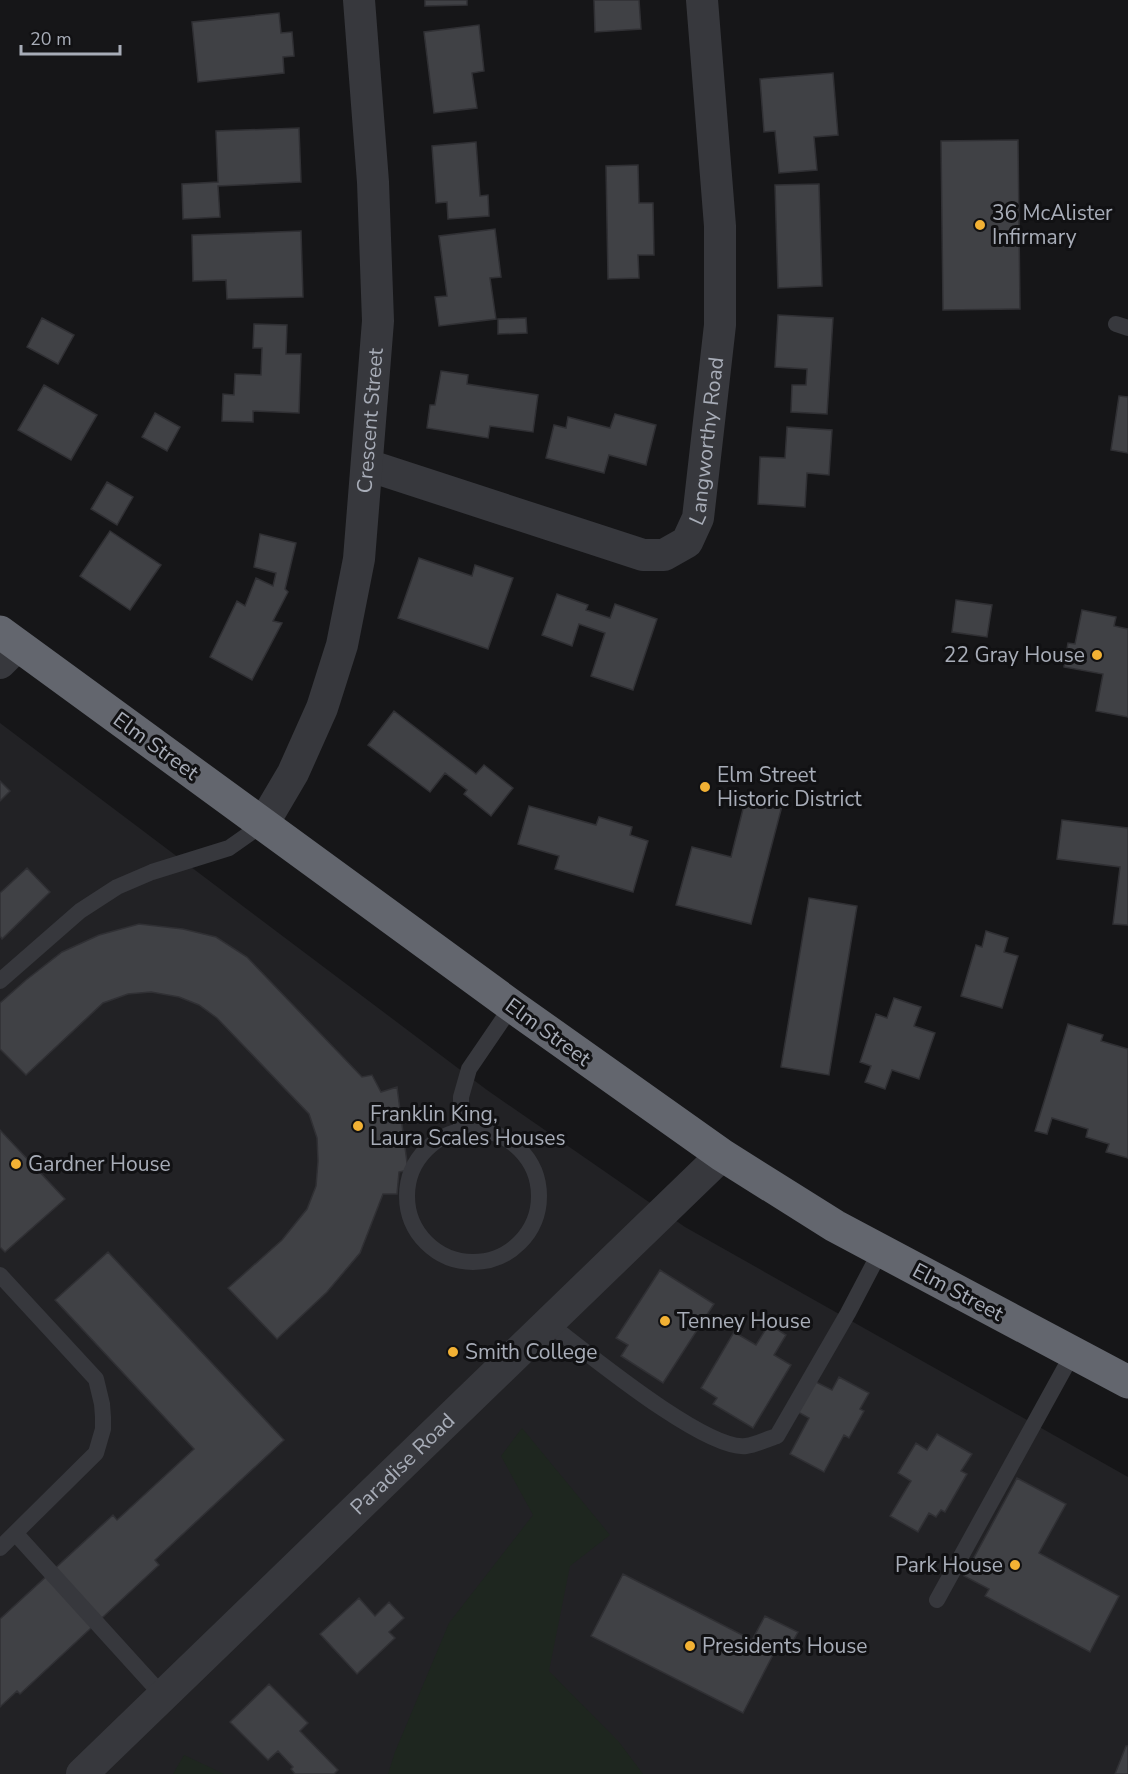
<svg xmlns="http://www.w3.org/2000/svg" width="1128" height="1774" viewBox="0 0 1128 1774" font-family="'Nunito Sans',sans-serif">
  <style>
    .built { fill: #222225 }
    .green { fill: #1e261f }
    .building { fill: #404145; stroke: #303034; stroke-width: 1.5 }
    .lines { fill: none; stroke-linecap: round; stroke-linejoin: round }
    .lane { stroke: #37383d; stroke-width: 16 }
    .street { stroke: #37383d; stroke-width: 32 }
    .highway { stroke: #63666e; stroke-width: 33 }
    .poi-dot { fill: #f2b134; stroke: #111113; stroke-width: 2 }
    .labels { text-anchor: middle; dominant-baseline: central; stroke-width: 6; stroke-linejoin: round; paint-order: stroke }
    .poi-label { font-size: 21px; fill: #a8adb8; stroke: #111113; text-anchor: start }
    .street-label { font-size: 21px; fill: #a8adb8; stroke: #111113 }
  </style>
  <rect width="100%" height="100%" fill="#161618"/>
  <path class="built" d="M 0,723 L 487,1090 L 685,1227 L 1128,1477 L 1128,1774 L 0,1774 Z"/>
  <path class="green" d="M 522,1428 L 610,1535 L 570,1566 L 549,1671 L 619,1742 L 643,1774 L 388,1774 L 395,1752 L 449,1623 L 533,1515 L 501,1456 Z
    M 184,1755 L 224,1774 L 173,1774 Z"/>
  <path class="building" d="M 425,0 L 467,0 L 467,5 L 425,6 Z
    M 594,0 L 639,0 L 641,29 L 595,32 Z
    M 279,13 L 281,33 L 292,32 L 294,56 L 283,57 L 284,73 L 198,82 L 192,22 Z
    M 479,25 L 484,71 L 472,73 L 477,108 L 434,113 L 424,32 Z
    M 833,73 L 838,135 L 814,137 L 817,170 L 779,173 L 775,131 L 764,132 L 760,79 Z
    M 299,128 L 301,182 L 218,186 L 220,217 L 183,219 L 182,184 L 218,182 L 216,131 Z
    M 1018,140 L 1020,309 L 943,310 L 941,141 Z
    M 476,142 L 480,196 L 488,195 L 489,216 L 448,219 L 447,202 L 436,203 L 432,146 Z
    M 638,165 L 639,203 L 653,203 L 654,255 L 638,255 L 639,278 L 608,279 L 606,166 Z
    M 819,184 L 822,286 L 778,288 L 775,185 Z
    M 495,229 L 501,277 L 490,278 L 496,319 L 439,326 L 435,297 L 447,296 L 439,236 Z
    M 301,231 L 303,297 L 227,299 L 226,280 L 193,281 L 192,235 Z
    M 778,315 L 833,318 L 827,414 L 791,412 L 792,385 L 806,385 L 807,369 L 775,367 Z
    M 42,318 L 74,335 L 58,364 L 27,347 Z
    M 526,318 L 527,333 L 498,334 L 498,319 Z
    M 254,324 L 287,325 L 286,354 L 301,354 L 299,413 L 253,411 L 253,422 L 222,421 L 223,394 L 234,395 L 235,374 L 261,375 L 262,348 L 253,348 Z
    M 441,371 L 468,375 L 467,384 L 538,395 L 533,432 L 490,426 L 488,438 L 427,428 L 430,405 L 435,405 Z
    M 44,385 L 97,415 L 71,460 L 18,430 Z
    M 1119,396 L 1128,397 L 1128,453 L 1111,450 Z
    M 155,413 L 180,427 L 167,451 L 142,437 Z
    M 615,414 L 656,425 L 646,465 L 609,455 L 604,473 L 546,458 L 554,425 L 566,428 L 568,417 L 610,428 Z
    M 787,427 L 832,430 L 829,475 L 807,473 L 805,507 L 758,504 L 760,457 L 785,458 Z
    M 107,482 L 133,497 L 117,525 L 91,509 Z
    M 110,531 L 161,565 L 130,610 L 80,576 Z
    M 260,534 L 296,543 L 285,589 L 288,592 L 273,621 L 282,623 L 252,680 L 210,657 L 237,601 L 245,606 L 256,578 L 273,586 L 276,573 L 254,567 Z
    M 419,558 L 472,576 L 475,565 L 513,578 L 488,649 L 398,618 Z
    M 557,594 L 588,605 L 586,610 L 610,618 L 615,604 L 657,619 L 633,690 L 591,676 L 605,633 L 579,624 L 572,646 L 542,635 Z
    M 956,600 L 992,605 L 987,637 L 952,632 Z
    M 1082,610 L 1116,617 L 1114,626 L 1128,629 L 1128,717 L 1096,711 L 1103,674 L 1064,667 L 1068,643 L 1075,644 Z
    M 394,711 L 476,774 L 484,765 L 513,788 L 491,816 L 464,794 L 467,790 L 445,773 L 430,792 L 368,745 Z
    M 0,781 L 10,791 L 0,801 Z
    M 746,797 L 782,806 L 751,924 L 676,905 L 692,847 L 731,857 Z
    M 529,806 L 596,825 L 599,817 L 632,827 L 630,835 L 648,841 L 633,892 L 555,869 L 559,856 L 518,844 Z
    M 1062,820 L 1128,828 L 1128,925 L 1113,924 L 1120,867 L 1057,859 Z
    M 27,868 L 50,892 L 2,939 L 0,936 L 0,893 Z
    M 809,898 L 857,906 L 829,1075 L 781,1067 Z
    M 139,924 L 183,929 L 216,937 L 247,957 L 362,1077 L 372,1075 L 381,1092 L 397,1087 L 408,1170 L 399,1172 L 397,1194 L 383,1194 L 360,1253 L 327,1292 L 277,1339 L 228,1288 L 282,1240 L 307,1209 L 316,1186 L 318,1161 L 317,1138 L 309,1114 L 217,1018 L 199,1005 L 179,997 L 151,992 L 128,994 L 103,1003 L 26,1075 L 0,1049 L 0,1003 L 26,980 L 62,952 L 99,935 Z
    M 986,931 L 1008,938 L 1004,952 L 1018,956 L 1002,1008 L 961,996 L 976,945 L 982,947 Z
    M 894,998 L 921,1007 L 914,1026 L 935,1033 L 919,1079 L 892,1070 L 885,1089 L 865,1082 L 871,1066 L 860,1062 L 876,1014 L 887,1018 Z
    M 1068,1024 L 1103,1035 L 1101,1041 L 1128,1049 L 1128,1158 L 1106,1152 L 1109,1144 L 1086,1137 L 1088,1129 L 1052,1118 L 1047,1134 L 1035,1131 Z
    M 0,1130 L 65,1199 L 5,1252 L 0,1247 Z
    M 108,1252 L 284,1440 L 155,1560 L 159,1565 L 20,1694 L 17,1691 L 0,1707 L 0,1619 L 113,1515 L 117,1520 L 194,1449 L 55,1300 Z
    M 660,1270 L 714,1304 L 663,1383 L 621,1356 L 628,1345 L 616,1338 Z
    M 769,1324 L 786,1335 L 774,1355 L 791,1365 L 753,1428 L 713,1404 L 717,1398 L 701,1388 L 734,1332 L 756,1345 Z
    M 839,1377 L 869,1393 L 860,1409 L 864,1411 L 849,1438 L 844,1435 L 824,1472 L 790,1454 L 809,1418 L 798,1412 L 814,1381 L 832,1390 Z
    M 937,1434 L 972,1454 L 961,1471 L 967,1474 L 945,1512 L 941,1510 L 936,1517 L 929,1513 L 918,1532 L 890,1516 L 911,1481 L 898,1473 L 916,1443 L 927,1450 Z
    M 1017,1478 L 1066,1504 L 1039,1553 L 1119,1596 L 1090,1652 L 985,1596 L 989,1589 L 964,1576 Z
    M 623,1574 L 752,1640 L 765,1616 L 798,1632 L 787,1652 L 771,1644 L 769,1647 L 775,1651 L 743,1713 L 591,1636 Z
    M 359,1598 L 375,1616 L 389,1602 L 404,1618 L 389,1632 L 395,1638 L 357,1674 L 320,1634 Z
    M 269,1684 L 308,1723 L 300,1731 L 338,1770 L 334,1774 L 295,1774 L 291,1769 L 293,1767 L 278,1751 L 268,1760 L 230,1722 Z
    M 1126,1746 L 1128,1746 L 1128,1774 L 1115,1774 Z"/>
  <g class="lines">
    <path class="lane" d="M 1116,324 L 1128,328
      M 0,981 L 80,911 L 117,887 L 152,872 L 229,848 L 263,824
      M407 1196a66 66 0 1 1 132 0a66 66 0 1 1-132 0Z
      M 461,1131 L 461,1097 L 469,1069 L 512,1006
      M 0,1275 L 96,1379 L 102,1404 L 103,1417 L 103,1429 L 96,1453 L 0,1548
      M 548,1323 C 584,1350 705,1451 746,1446 C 756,1445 767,1439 777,1436 L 848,1313 L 881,1250
      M 16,1534 L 163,1696
      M 937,1600 L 1073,1353"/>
    <g class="street">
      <path id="s1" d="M 367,465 L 643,555 L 664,555 L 687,542 L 698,518 L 720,325 L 720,226 L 702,0"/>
      <path d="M 0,663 L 18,645"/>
      <path id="s2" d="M 263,824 L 293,773 L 322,708 L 342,645 L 359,559 L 378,321 L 373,182 L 359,0"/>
      <path id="s3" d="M 82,1774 L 722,1155"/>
    </g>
    <path class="highway" d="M 0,632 L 512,1006 L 722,1155 L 835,1226 L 1128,1382"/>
  </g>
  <g class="poi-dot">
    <circle cx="980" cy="225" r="6"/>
    <circle cx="1097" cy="655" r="6"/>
    <circle cx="705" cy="787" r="6"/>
    <circle cx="358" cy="1126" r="6"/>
    <circle cx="16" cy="1164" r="6"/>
    <circle cx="665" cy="1321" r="6"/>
    <circle cx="453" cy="1352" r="6"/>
    <circle cx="1015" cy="1565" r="6"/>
    <circle cx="690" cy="1646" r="6"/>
  </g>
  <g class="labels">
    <g class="poi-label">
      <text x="992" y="213">36 McAlister<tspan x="992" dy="24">Infirmary</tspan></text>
      <text x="1085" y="655" text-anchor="end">22 Gray House</text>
      <text x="717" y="775">Elm Street<tspan x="717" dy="24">Historic District</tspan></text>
      <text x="370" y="1114">Franklin King,<tspan x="370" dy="24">Laura Scales Houses</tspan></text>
      <text x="28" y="1164">Gardner House</text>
      <text x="677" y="1321">Tenney House</text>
      <text x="465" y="1352">Smith College</text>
      <text x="1003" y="1565" text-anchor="end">Park House</text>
      <text x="702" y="1646">Presidents House</text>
    </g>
    <g class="street-label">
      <text stroke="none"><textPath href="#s2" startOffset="423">Crescent Street</textPath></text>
      <text stroke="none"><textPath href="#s1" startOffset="442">Langworthy Road</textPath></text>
      <text transform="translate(156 746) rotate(36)">Elm Street</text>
      <text transform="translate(548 1032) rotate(36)">Elm Street</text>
      <text transform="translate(958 1292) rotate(28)">Elm Street</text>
      <text stroke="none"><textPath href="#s3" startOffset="446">Paradise Road</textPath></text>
    </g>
  </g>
  <path d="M21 45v9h99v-9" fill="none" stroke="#a8adb8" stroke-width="3"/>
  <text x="30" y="45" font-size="18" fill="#a8adb8" stroke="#111113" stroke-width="4.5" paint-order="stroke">20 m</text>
</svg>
